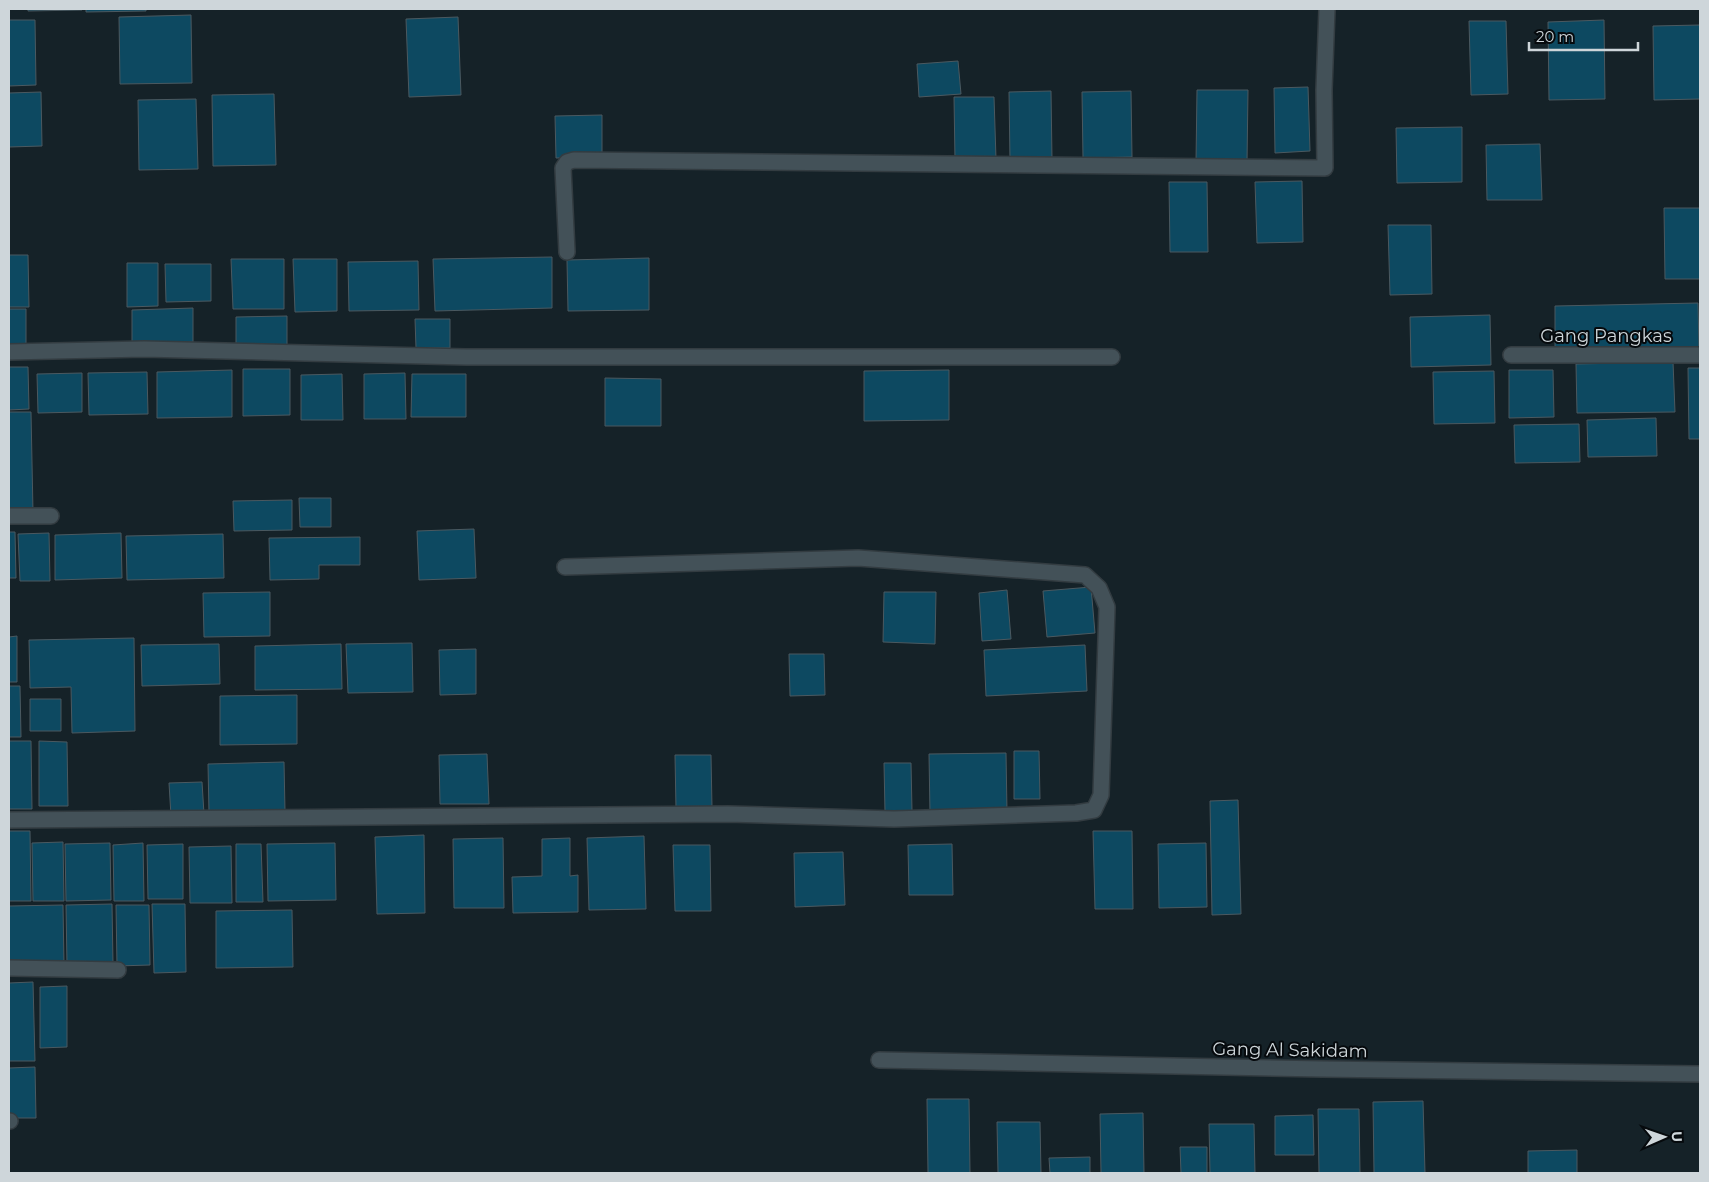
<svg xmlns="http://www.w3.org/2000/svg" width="1709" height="1182" viewBox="0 0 1709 1182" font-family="Montserrat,sans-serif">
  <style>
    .building { fill: #0d4961; stroke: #4b5960 }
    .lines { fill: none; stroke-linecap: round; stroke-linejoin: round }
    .minor-casing { stroke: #333c41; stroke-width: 18 }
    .minor { stroke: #435158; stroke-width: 15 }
    .labels { text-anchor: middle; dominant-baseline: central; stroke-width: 4; stroke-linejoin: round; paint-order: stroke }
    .street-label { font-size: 18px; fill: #ced6da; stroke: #060a0d }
  </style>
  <rect width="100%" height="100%" fill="#152228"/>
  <path class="building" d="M 28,9 L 82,9 L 82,10 L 28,11 Z
    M 86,9 L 146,9 L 146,11 L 86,12 Z
    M 191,15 L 192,83 L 120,84 L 119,17 Z
    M 458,17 L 461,95 L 409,97 L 406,19 Z
    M 9,20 L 35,20 L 36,85 L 9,86 Z
    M 1604,20 L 1605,99 L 1549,100 L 1548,22 Z
    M 1469,21 L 1506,21 L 1508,94 L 1471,95 Z
    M 1700,25 L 1700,99 L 1654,100 L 1653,26 Z
    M 958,61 L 961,94 L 919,97 L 917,64 Z
    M 1308,87 L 1310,151 L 1275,153 L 1274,88 Z
    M 1197,90 L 1248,90 L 1247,163 L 1196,162 Z
    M 1051,91 L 1052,160 L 1010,161 L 1009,92 Z
    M 1131,91 L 1132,157 L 1083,158 L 1082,92 Z
    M 41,92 L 42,146 L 9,147 L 9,93 Z
    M 274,94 L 276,165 L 213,166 L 212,95 Z
    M 954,97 L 994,97 L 996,159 L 955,160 Z
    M 196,99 L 198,169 L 139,170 L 138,100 Z
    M 602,115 L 602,157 L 556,158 L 555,116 Z
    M 1462,127 L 1462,182 L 1397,183 L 1396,128 Z
    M 1540,144 L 1542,200 L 1487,200 L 1486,145 Z
    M 1302,181 L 1303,242 L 1257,243 L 1255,182 Z
    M 1169,182 L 1207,182 L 1208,252 L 1170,252 Z
    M 1664,208 L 1700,208 L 1700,279 L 1665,279 Z
    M 1388,225 L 1431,225 L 1432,294 L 1390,295 Z
    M 9,255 L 28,255 L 29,307 L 9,307 Z
    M 552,257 L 552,308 L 435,311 L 433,259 Z
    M 649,258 L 649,310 L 568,311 L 567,260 Z
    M 231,259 L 284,259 L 284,309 L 233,309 Z
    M 293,259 L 337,259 L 337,311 L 295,312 Z
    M 418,261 L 419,310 L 349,311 L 348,262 Z
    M 127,263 L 158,263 L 158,306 L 127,307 Z
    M 165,264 L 211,264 L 211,301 L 166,302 Z
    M 1698,303 L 1699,349 L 1555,351 L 1555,306 Z
    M 193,308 L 193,342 L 132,344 L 132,310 Z
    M 9,309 L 26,309 L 26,350 L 9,351 Z
    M 1490,315 L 1491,365 L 1411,367 L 1410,317 Z
    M 287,316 L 287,345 L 236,346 L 236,317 Z
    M 415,319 L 450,319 L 450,348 L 416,348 Z
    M 1673,362 L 1675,412 L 1577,413 L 1576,364 Z
    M 9,367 L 28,367 L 29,409 L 9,410 Z
    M 1688,368 L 1700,368 L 1700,439 L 1689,439 Z
    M 243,369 L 290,369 L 290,415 L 243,416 Z
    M 232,370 L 232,417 L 157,418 L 157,372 Z
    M 949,370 L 949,420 L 864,421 L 864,371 Z
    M 1509,370 L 1553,370 L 1554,417 L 1509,418 Z
    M 1494,371 L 1495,423 L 1434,424 L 1433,372 Z
    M 147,372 L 148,414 L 89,415 L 88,373 Z
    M 82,373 L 82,412 L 38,413 L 37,374 Z
    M 405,373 L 406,419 L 364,419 L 364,374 Z
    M 342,374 L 343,420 L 301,420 L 301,375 Z
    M 412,374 L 466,374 L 466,417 L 411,417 Z
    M 605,378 L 661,379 L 661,426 L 605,426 Z
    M 9,412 L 31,412 L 33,512 L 9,512 Z
    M 1656,418 L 1657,456 L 1588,457 L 1587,420 Z
    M 1579,424 L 1580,462 L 1515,463 L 1514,425 Z
    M 299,498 L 331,498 L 331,527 L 300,527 Z
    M 292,500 L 292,530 L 234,531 L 233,501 Z
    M 474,529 L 476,578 L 419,580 L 417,531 Z
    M 9,532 L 15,532 L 16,578 L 9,578 Z
    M 49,533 L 50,581 L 20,581 L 18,534 Z
    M 121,533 L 122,578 L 55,580 L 55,535 Z
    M 223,534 L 224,578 L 127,580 L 126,536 Z
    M 360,537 L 360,565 L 319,565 L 319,579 L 270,580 L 269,538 Z
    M 1091,587 L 1095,633 L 1047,637 L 1043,591 Z
    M 1007,590 L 1011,639 L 982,641 L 979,593 Z
    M 270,592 L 270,636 L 204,637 L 203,593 Z
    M 884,592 L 936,592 L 935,644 L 883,642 Z
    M 17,636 L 17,682 L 9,682 L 9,637 Z
    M 134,638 L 135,731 L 72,733 L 71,687 L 30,688 L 29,640 Z
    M 412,643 L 413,692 L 348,693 L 346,644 Z
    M 219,644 L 220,684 L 142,686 L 141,645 Z
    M 341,644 L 342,689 L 255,690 L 255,646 Z
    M 1085,645 L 1087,691 L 986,696 L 984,650 Z
    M 476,649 L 476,694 L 440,695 L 439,650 Z
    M 789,654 L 824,654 L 825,695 L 790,696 Z
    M 9,686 L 20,686 L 21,737 L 9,737 Z
    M 297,695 L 297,744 L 220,745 L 220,696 Z
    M 30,699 L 61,699 L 61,731 L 30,731 Z
    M 9,741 L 31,741 L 32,809 L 9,809 Z
    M 39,741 L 67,742 L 68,806 L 39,806 Z
    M 1014,751 L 1039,751 L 1040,799 L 1014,799 Z
    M 1006,753 L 1007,812 L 930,814 L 929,754 Z
    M 487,754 L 489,804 L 440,804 L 439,755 Z
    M 675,755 L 711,755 L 712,808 L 676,809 Z
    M 284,762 L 285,811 L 209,813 L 208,764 Z
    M 884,763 L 911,763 L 912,811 L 885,812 Z
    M 202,782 L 204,814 L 171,816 L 169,783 Z
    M 1238,800 L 1241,914 L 1212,915 L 1210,801 Z
    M 9,831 L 30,831 L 31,901 L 9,901 Z
    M 1093,831 L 1132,831 L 1133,909 L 1095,909 Z
    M 424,835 L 425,913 L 377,914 L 375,837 Z
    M 644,836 L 646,909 L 589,910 L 587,838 Z
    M 503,838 L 504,908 L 454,908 L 453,839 Z
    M 570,838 L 570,876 L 578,875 L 578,912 L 513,913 L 512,877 L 542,876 L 542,839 Z
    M 63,842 L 64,901 L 33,901 L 32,843 Z
    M 110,843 L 111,900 L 66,901 L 65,844 Z
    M 143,843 L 144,901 L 114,901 L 113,845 Z
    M 335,843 L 336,900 L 268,901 L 267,844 Z
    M 1206,843 L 1207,907 L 1159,908 L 1158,844 Z
    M 183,844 L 183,899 L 148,899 L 147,845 Z
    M 236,844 L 261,844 L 263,902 L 236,902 Z
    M 952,844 L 953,895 L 909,895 L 908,845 Z
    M 673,845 L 710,845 L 711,911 L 675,911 Z
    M 231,846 L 232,903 L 190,903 L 189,847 Z
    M 843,852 L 845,905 L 795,907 L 794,853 Z
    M 112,904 L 113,964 L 67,965 L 66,905 Z
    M 152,904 L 185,904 L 186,972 L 154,973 Z
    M 63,905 L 64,965 L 9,966 L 9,906 Z
    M 116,905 L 149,905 L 150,965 L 117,966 Z
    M 292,910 L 293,967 L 216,968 L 216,911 Z
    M 33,982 L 35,1061 L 9,1061 L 9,983 Z
    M 67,986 L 67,1047 L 40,1048 L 40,987 Z
    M 35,1067 L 36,1118 L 9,1118 L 9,1068 Z
    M 927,1099 L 969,1099 L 970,1173 L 928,1173 Z
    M 1423,1101 L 1425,1173 L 1374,1173 L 1373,1102 Z
    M 1318,1109 L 1359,1109 L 1360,1173 L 1319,1173 Z
    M 1143,1113 L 1144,1173 L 1101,1173 L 1100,1114 Z
    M 1313,1115 L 1314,1155 L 1275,1155 L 1275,1116 Z
    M 997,1122 L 1040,1122 L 1041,1173 L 998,1173 Z
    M 1209,1124 L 1254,1124 L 1255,1173 L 1210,1173 Z
    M 1180,1147 L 1207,1147 L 1207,1173 L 1181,1173 Z
    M 1577,1150 L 1577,1173 L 1528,1173 L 1528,1151 Z
    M 1090,1157 L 1090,1173 L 1050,1173 L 1049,1158 Z"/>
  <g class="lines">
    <g class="minor-casing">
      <path id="minor" d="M 567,252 L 563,168 L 567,162 L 574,160 L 1325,168 L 1324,90 L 1327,9
        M 9,352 L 144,349 L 466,357 L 1112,357
        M 1511,355 L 1700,355
        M 9,516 L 51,516
        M 9,820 L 728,814 L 894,819 L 1076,813 L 1094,810 L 1101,795 L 1107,607 L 1099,588 L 1085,575 L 858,558 L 565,567
        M 9,968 L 118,970
        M 879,1060 L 1322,1069 L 1700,1074
        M 9,1121 L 10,1121"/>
    </g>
    <use href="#minor" class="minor"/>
  </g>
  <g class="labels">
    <g class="street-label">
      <text x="1606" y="336">Gang Pangkas</text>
      <text transform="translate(1290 1050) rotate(1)">Gang Al Sakidam</text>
    </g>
  </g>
  <rect width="1709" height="1182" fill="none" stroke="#ced6da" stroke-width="20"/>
  <g transform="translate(1664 1137) rotate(88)" stroke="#060a0d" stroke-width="4" paint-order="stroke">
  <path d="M0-4L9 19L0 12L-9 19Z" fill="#ced6da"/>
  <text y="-8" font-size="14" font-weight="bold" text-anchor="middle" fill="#ced6da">U</text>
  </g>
  <path d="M1529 42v8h109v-8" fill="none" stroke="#ced6da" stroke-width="2.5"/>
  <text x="1536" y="42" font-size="15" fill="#ced6da" stroke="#060a0d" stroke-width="4" paint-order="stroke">20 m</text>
</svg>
